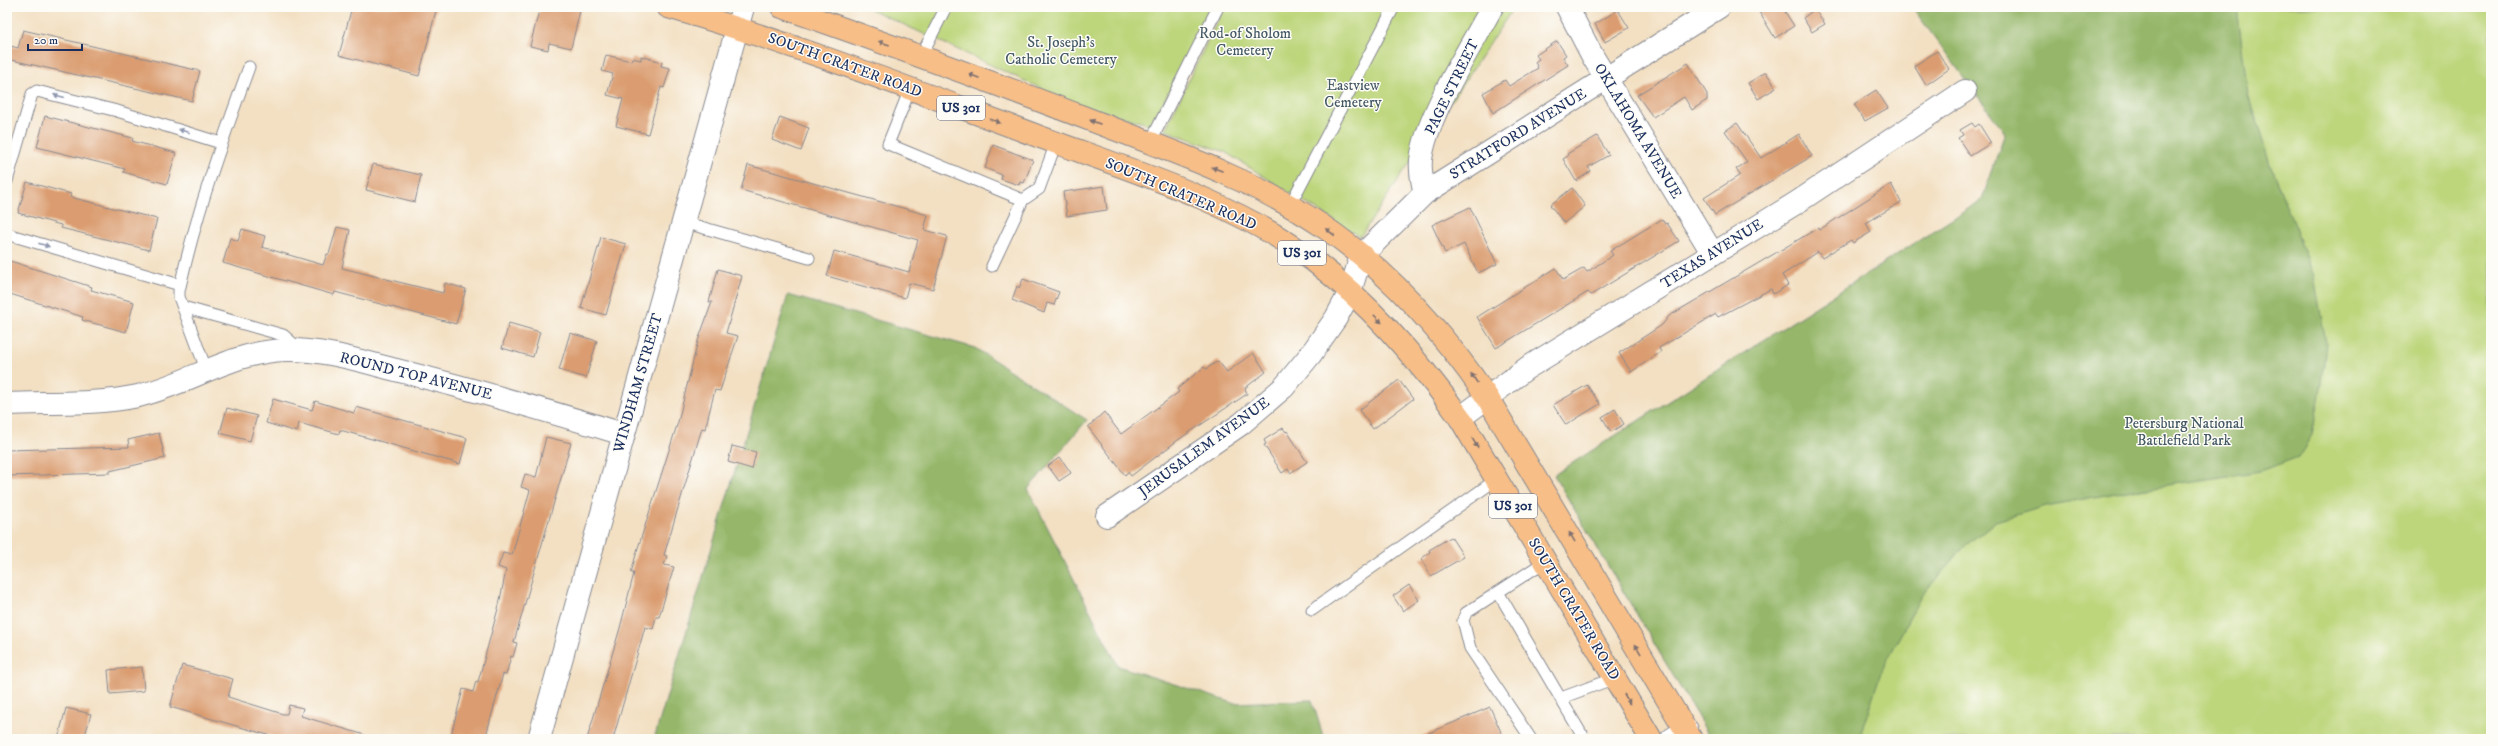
<svg xmlns="http://www.w3.org/2000/svg" width="2498" height="746" viewBox="0 0 2498 746" font-family="'IM FELL DW Pica',serif">
  <style>
    .green { fill: #bdd67b; stroke: #6c826c }
    .forest { fill: #96b76b; stroke: #587364 }
    .building { fill: #da9c70 }
    .lines { fill: none; stroke-linecap: round; stroke-linejoin: round }
    .service-casing { stroke: #878890; stroke-width: 13 }
    .minor-casing { stroke: #878890; stroke-width: 24 }
    .primary-casing { stroke: #878890; stroke-width: 24 }
    .service { stroke: #fff; stroke-width: 11 }
    .minor { stroke: #fff; stroke-width: 22 }
    .primary { stroke: #f7be87; stroke-width: 22 }
    .oneway { fill: #7e6f70 }
    .oneway2 { fill: #8d97ae }
    .labels { text-anchor: middle; dominant-baseline: central; stroke-width: 3; stroke-linejoin: round; paint-order: stroke }
    .shield { fill: #fdfcf7; stroke: #5f6c8c; stroke-width: 1 }
    .shield-label { font-size: 14px; font-weight: bold; fill: #1b2f5e }
    .park-label { font-size: 15px; fill: #445965; stroke: #fdfcf7 }
    .street-label { font-size: 15px; fill: #1b2f5e; stroke: #fdfcf7 }
  </style>
  <rect width="100%" height="100%" fill="#fdfcf7"/>
  <filter id="ink" filterUnits="userSpaceOnUse"><feTurbulence type="fractalNoise" baseFrequency=".025" numOctaves="2"/><feDisplacementMap in="SourceGraphic" scale="8" xChannelSelector="R" yChannelSelector="G"/><feConvolveMatrix kernelMatrix="1 2 1 2 8 2 1 2 1" color-interpolation-filters="sRGB"/></filter>
  <filter id="wash" filterUnits="userSpaceOnUse"><feTurbulence type="fractalNoise" baseFrequency=".012" numOctaves="4" result="noise"/><feDisplacementMap in="SourceGraphic" scale="16" xChannelSelector="R" yChannelSelector="G"/><feGaussianBlur stdDeviation="0.9" result="paint"/><feColorMatrix in="noise" values="0 0 0 0 0 0 0 0 0 0 0 0 0 0 0 0 0 1.4 0 .05"/><feComposite in="paint" operator="in"/></filter>
  <g filter="url(#wash)">
    <rect width="100%" height="100%" fill="#f3e0c3"/>
    <path class="green" d="M 866,7 L 1214,7 L 1151,125 L 1068,101 Z
      M 1224,7 L 1514,7 L 1360,237 L 1225,152 L 1165,130 Z
      M 1962,7 L 2491,7 L 2491,739 L 1711,739 L 1554,475 L 1982,200 L 2005,133 Z"/>
    <path class="forest" d="M 1912,7 L 2237,7 L 2248,95 L 2271,167 L 2314,276 L 2326,343 L 2322,384 L 2312,435 L 2298,457 L 2261,471 L 2127,491 L 2046,506 L 1996,521 L 1966,545 L 1921,596 L 1881,672 L 1859,739 L 1711,739 L 1554,475 L 1982,200 L 2005,133 Z
      M 788,295 L 975,348 L 1087,420 L 1028,489 L 1118,666 L 1233,703 L 1312,700 L 1324,739 L 654,739 Z"/>
    <g id="blocks">
      <path class="building" d="M 352,7 L 437,7 L 419,76 L 339,55 Z
        M 540,7 L 581,7 L 571,48 L 549,43 L 548,50 L 530,46 Z
        M 1756,7 L 1782,7 L 1794,26 L 1775,38 Z
        M 1815,9 L 1825,24 L 1812,32 L 1803,18 Z
        M 1618,10 L 1629,28 L 1605,42 L 1595,24 Z
        M 23,30 L 200,71 L 192,101 L 7,59 L 7,45 L 18,48 Z
        M 1557,41 L 1566,55 L 1563,57 L 1568,65 L 1493,113 L 1483,93 L 1505,80 L 1509,86 L 1538,68 L 1535,62 L 1539,59 L 1536,55 Z
        M 1937,51 L 1949,69 L 1926,85 L 1914,66 Z
        M 606,55 L 631,61 L 632,58 L 641,60 L 641,56 L 662,62 L 661,66 L 670,68 L 664,88 L 661,87 L 648,134 L 616,126 L 623,99 L 607,95 L 613,74 L 602,71 Z
        M 1688,63 L 1707,94 L 1707,100 L 1692,110 L 1684,97 L 1653,117 L 1637,95 Z
        M 1766,72 L 1776,88 L 1758,99 L 1748,83 Z
        M 1876,90 L 1888,108 L 1865,121 L 1854,104 Z
        M 45,116 L 133,138 L 132,141 L 176,153 L 167,184 L 123,172 L 125,169 L 37,147 Z
        M 780,117 L 809,128 L 801,151 L 772,140 Z
        M 1737,123 L 1761,158 L 1799,134 L 1812,156 L 1715,215 L 1704,198 L 1740,175 L 1736,169 L 1747,162 L 1725,131 Z
        M 1972,123 L 1975,127 L 1979,124 L 1991,143 L 1970,156 L 1958,138 L 1963,135 L 1960,130 Z
        M 1597,136 L 1609,155 L 1588,167 L 1591,171 L 1576,181 L 1563,159 L 1568,156 L 1567,154 Z
        M 993,145 L 1033,160 L 1024,183 L 1020,182 L 1019,185 L 1001,179 L 1002,175 L 985,168 Z
        M 373,164 L 421,175 L 415,202 L 366,190 Z
        M 748,165 L 928,215 L 924,230 L 947,236 L 933,289 L 909,283 L 905,298 L 827,276 L 834,251 L 909,272 L 918,240 L 741,190 Z
        M 27,182 L 71,194 L 70,197 L 157,219 L 149,250 L 61,228 L 61,225 L 18,213 Z
        M 1891,184 L 1901,202 L 1866,223 L 1871,232 L 1853,243 L 1851,240 L 1822,258 L 1818,252 L 1782,275 L 1788,285 L 1773,294 L 1771,289 L 1718,317 L 1716,314 L 1659,348 L 1661,352 L 1631,372 L 1619,353 L 1662,325 L 1669,316 L 1818,228 L 1819,230 Z
        M 1104,186 L 1107,210 L 1067,216 L 1063,192 Z
        M 1572,188 L 1585,206 L 1564,223 L 1550,205 Z
        M 1470,207 L 1497,264 L 1478,273 L 1464,244 L 1445,253 L 1432,225 Z
        M 1662,219 L 1665,224 L 1667,223 L 1679,241 L 1591,295 L 1588,292 L 1496,348 L 1477,317 L 1556,268 L 1563,280 L 1584,268 L 1587,272 L 1613,255 L 1610,251 Z
        M 337,227 L 350,230 L 342,268 L 443,293 L 445,283 L 466,289 L 456,324 L 335,292 L 334,295 L 223,263 L 230,238 L 238,241 L 242,229 L 265,236 L 262,247 L 323,265 L 327,254 L 329,254 Z
        M 601,237 L 626,244 L 606,315 L 581,308 Z
        M 7,260 L 92,287 L 91,290 L 134,302 L 126,332 L 82,320 L 83,317 L 7,293 Z
        M 718,269 L 742,276 L 726,333 L 738,336 L 720,391 L 715,390 L 705,429 L 702,428 L 664,555 L 667,556 L 664,565 L 674,567 L 659,617 L 656,617 L 653,629 L 645,627 L 613,739 L 587,739 L 620,628 L 634,573 L 631,573 L 637,551 L 678,422 L 698,341 L 712,302 L 709,302 Z
        M 1023,279 L 1059,292 L 1054,305 L 1047,303 L 1044,313 L 1012,300 L 1017,286 L 1019,288 Z
        M 509,323 L 540,332 L 533,357 L 502,348 Z
        M 570,333 L 597,341 L 586,378 L 559,370 Z
        M 1253,353 L 1266,372 L 1245,388 L 1247,394 L 1178,440 L 1131,476 L 1128,472 L 1125,475 L 1088,427 L 1104,412 L 1121,434 L 1179,392 L 1177,389 L 1204,367 L 1206,369 L 1218,361 L 1227,372 Z
        M 1399,380 L 1413,399 L 1373,429 L 1359,410 Z
        M 1587,385 L 1600,404 L 1566,425 L 1553,405 Z
        M 273,399 L 312,410 L 315,401 L 354,413 L 356,407 L 467,438 L 460,464 L 340,430 L 339,434 L 299,423 L 297,432 L 266,423 Z
        M 227,408 L 257,416 L 250,441 L 220,433 Z
        M 1615,409 L 1624,424 L 1611,432 L 1602,417 Z
        M 1283,428 L 1286,432 L 1287,431 L 1307,462 L 1290,473 L 1288,469 L 1282,473 L 1264,445 L 1266,444 L 1264,440 Z
        M 159,433 L 165,458 L 110,471 L 110,473 L 7,476 L 7,450 L 129,447 L 128,440 Z
        M 546,437 L 571,443 L 514,642 L 517,643 L 513,657 L 511,656 L 506,675 L 503,674 L 485,739 L 450,739 L 463,689 L 473,692 L 476,681 L 478,682 L 499,605 L 506,570 L 498,567 L 503,553 L 512,555 L 530,490 L 521,487 L 525,474 L 536,477 Z
        M 732,446 L 756,452 L 752,469 L 728,462 Z
        M 1060,457 L 1071,473 L 1059,481 L 1048,466 Z
        M 1451,537 L 1464,557 L 1431,576 L 1421,559 L 1430,552 L 1429,550 Z
        M 1409,585 L 1419,600 L 1403,611 L 1393,596 Z
        M 182,665 L 233,679 L 228,697 L 283,714 L 287,714 L 289,705 L 303,708 L 301,716 L 365,735 L 365,739 L 282,739 L 170,707 Z
        M 142,667 L 144,691 L 110,694 L 108,670 Z
        M 1490,707 L 1504,739 L 1415,739 Z
        M 66,708 L 91,714 L 84,739 L 58,739 Z"/>
    </g>
  </g>
  <g filter="url(#ink)">
    <use href="#blocks" fill-opacity="0" stroke="#878890" stroke-width="1"/>
    <g class="lines">
      <g class="service-casing">
        <path id="service" d="M 921,56 L 946,7
          M 910,89 L 888,144 L 1023,200
          M 1150,143 L 1218,7
          M 7,181 L 32,94 L 37,91 L 117,111 L 221,143
          M 1290,205 L 1394,7
          M 683,222 L 809,258
          M 7,234 L 180,285
          M 992,266 L 1023,200 L 1039,189 L 1056,143
          M 183,307 L 283,335 L 299,349
          M 206,369 L 179,297 L 179,291 C 196,214 222,141 249,67
          M 1498,592 L 1582,735 L 1581,739
          M 1312,610 L 1497,479
          M 1561,698 L 1615,678
          M 1531,739 L 1470,648 L 1463,620 L 1466,613 L 1546,561"/>
      </g>
      <g class="minor-casing">
        <path id="minor" d="M 1567,7 L 1593,57 L 1713,254
          M 1425,193 C 1422,182 1420,171 1421,160 C 1426,116 1471,47 1492,7
          M 7,404 C 50,402 96,405 138,396 C 189,384 232,351 286,350 C 323,349 360,361 396,370 C 472,389 548,411 623,434
          M 1460,418 L 1527,368 L 1796,203 L 1965,91
          M 1107,516 L 1241,424 L 1284,387 L 1311,354 L 1336,318 L 1350,292 L 1361,256 L 1425,193 L 1719,7
          M 539,739 L 743,7
          M 1672,739 L 1687,730"/>
      </g>
      <g class="primary-casing">
        <path id="primary" d="M 668,7 C 792,43 913,90 1035,135 C 1129,170 1232,200 1314,261 C 1371,305 1418,359 1460,418 L 1651,739
          M 782,7 C 887,44 992,82 1096,122 C 1174,152 1252,179 1321,225 C 1387,269 1442,331 1487,397 L 1691,739"/>
      </g>
      <use href="#service" class="service"/>
      <use href="#minor" class="minor"/>
      <use href="#primary" class="primary"/>
    </g>
    <defs><path id="oneway-solid" d="M-6-.8H1V-3.2L6.5 0L1 3.2V.8H-6Z"/></defs>
    <g class="oneway">
      <use href="#oneway-solid" transform="translate(884 43) rotate(-161)"/>
      <use href="#oneway-solid" transform="translate(974 76) rotate(-159)"/>
      <use href="#oneway-solid" transform="translate(995 121) rotate(20)"/>
      <use href="#oneway-solid" transform="translate(1095 122) rotate(-159)"/>
      <use href="#oneway-solid" transform="translate(1217 169) rotate(-159)"/>
      <use href="#oneway-solid" transform="translate(1330 232) rotate(-143)"/>
      <use href="#oneway-solid" transform="translate(1378 319) rotate(45)"/>
      <use href="#oneway-solid" transform="translate(1474 378) rotate(-124)"/>
      <use href="#oneway-solid" transform="translate(1475 443) rotate(59)"/>
      <use href="#oneway-solid" transform="translate(1572 537) rotate(-121)"/>
      <use href="#oneway-solid" transform="translate(1638 649) rotate(-121)"/>
      <use href="#oneway-solid" transform="translate(1627 699) rotate(60)"/>
    </g>
    <g class="oneway2">
      <use href="#oneway-solid" transform="translate(59 96) rotate(-166)"/>
      <use href="#oneway-solid" transform="translate(184 131) rotate(-163)"/>
      <use href="#oneway-solid" transform="translate(44 245) rotate(17)"/>
    </g>
  </g>
  <g class="labels">
    <g class="shield">
      <rect x="937" y="96" width="48" height="24" rx="3"/>
      <rect x="1278" y="241" width="48" height="24" rx="3"/>
      <rect x="1489" y="494" width="48" height="24" rx="3"/>
    </g>
    <g class="shield-label">
      <text x="961" y="108">US 301</text>
      <text x="1302" y="253">US 301</text>
      <text x="1513" y="506">US 301</text>
    </g>
    <g class="park-label">
      <text x="1245" y="33">Rod-of Sholom<tspan x="1245" dy="17">Cemetery</tspan></text>
      <text x="1061" y="42">St. Joseph's<tspan x="1061" dy="17">Catholic Cemetery</tspan></text>
      <text x="1353" y="85">Eastview<tspan x="1353" dy="17">Cemetery</tspan></text>
      <text x="2184" y="423">Petersburg National<tspan x="2184" dy="17">Battlefield Park</tspan></text>
    </g>
    <g class="street-label">
      <text transform="translate(845 65) rotate(20)">SOUTH CRATER ROAD</text>
      <text transform="translate(1452 87) rotate(-64)">PAGE STREET</text>
      <text transform="translate(1638 131) rotate(59)">OKLAHOMA AVENUE</text>
      <text transform="translate(1518 134) rotate(-32)">STRATFORD AVENUE</text>
      <text transform="translate(1181 194) rotate(23)">SOUTH CRATER ROAD</text>
      <text transform="translate(1712 254) rotate(-32)">TEXAS AVENUE</text>
      <text transform="translate(416 376) rotate(14)">ROUND TOP AVENUE</text>
      <text transform="translate(638 383) rotate(-74)">WINDHAM STREET</text>
      <text transform="translate(1204 447) rotate(-36)">JERUSALEM AVENUE</text>
      <text transform="translate(1574 609) rotate(59)">SOUTH CRATER ROAD</text>
    </g>
  </g>
  <rect width="2498" height="746" fill="none" stroke="#fdfcf7" stroke-width="24"/>
  <path d="M28 44v6h54v-6" fill="none" stroke="#1b2f5e" stroke-width="2"/>
  <text x="34" y="44" font-size="12" fill="#1b2f5e" stroke="#fdfcf7" stroke-width="3" paint-order="stroke">20 m</text>
</svg>
